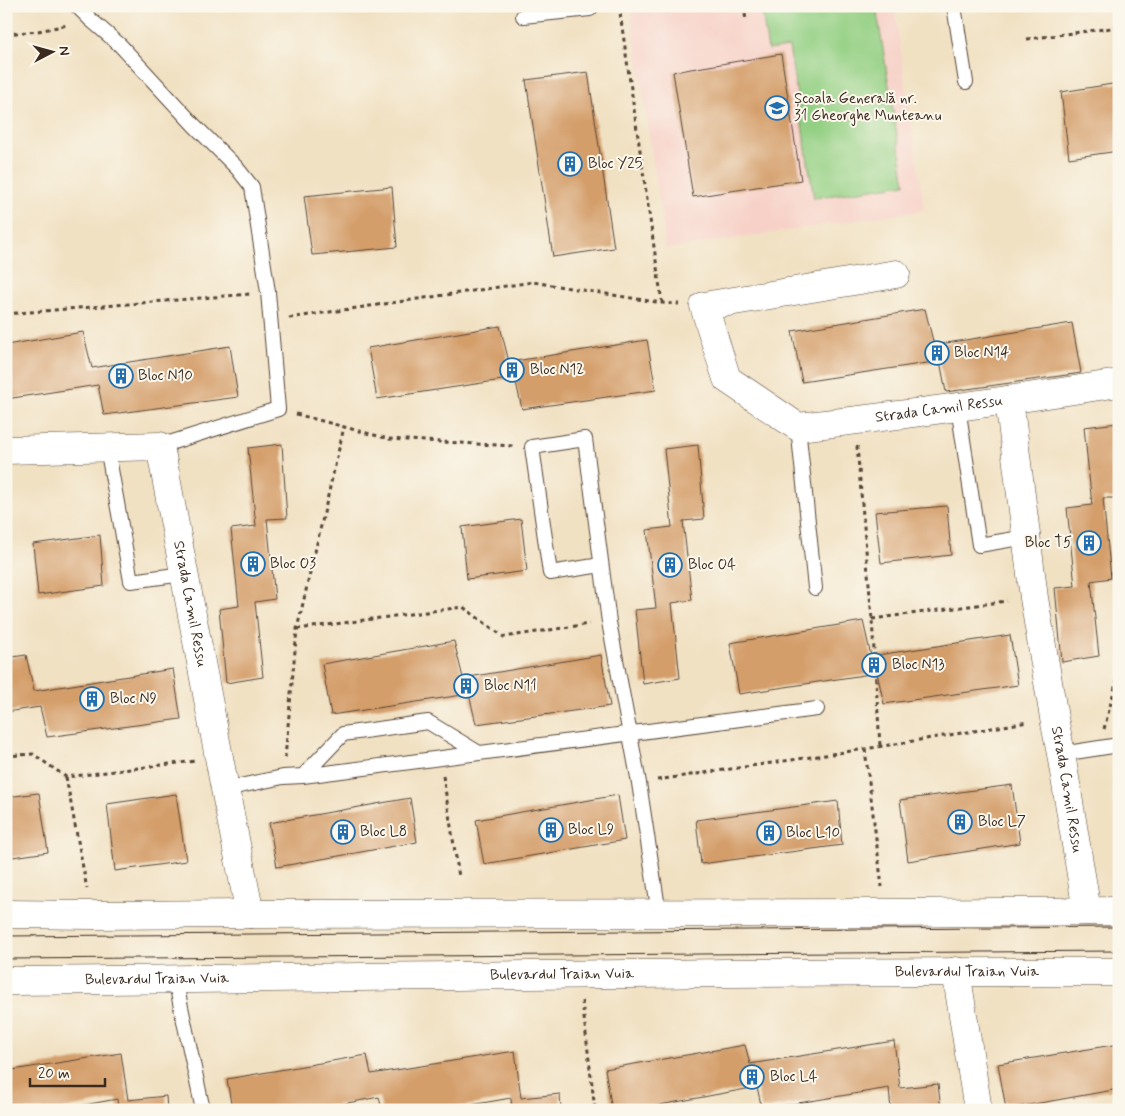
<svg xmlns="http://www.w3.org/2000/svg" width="1125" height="1116" viewBox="0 0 1125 1116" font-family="Mynerve,sans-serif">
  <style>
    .built { fill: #f7d1c8 }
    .green { fill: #94d084; stroke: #687d51 }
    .building { fill: #d49e6a }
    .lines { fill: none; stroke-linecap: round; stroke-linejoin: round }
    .service-casing { stroke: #564537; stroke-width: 16 }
    .minor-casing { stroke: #564537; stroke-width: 29 }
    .secondary-casing { stroke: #564537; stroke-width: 29 }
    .path { stroke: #564537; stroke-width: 3; stroke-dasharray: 4 4; stroke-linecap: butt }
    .service { stroke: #fff; stroke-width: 14 }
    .minor { stroke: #fff; stroke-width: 28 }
    .secondary { stroke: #fff; stroke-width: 28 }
    .tram { stroke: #3b2a1e; stroke-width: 1 }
    .labels { text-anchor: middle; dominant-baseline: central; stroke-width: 4; stroke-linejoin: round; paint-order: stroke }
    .poi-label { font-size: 15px; fill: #3b2a1e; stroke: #fbf7ec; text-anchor: start }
    .street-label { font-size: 15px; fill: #3b2a1e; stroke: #fbf7ec }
  </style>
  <rect width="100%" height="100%" fill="#fbf7ec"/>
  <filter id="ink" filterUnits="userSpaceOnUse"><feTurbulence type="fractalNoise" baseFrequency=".02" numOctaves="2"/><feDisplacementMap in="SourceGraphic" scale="10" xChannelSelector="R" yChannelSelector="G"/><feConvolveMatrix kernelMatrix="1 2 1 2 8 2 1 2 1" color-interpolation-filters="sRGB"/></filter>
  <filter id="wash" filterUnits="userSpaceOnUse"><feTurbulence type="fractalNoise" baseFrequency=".0096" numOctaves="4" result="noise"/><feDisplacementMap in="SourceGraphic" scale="20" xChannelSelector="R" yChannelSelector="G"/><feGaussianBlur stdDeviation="1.12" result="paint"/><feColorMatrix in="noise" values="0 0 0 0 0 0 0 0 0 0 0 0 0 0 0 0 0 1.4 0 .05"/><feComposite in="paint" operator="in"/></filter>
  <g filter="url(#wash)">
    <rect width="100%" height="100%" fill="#f1e1c3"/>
    <path class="built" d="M 630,6 L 894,6 L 924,210 L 666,249 Z"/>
    <path class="green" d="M 761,6 L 876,6 L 905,184 L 814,198 L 789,47 L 768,50 Z"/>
    <g id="blocks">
      <path class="building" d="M 781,54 L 801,180 L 693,197 L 673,72 Z
        M 588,72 L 614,248 L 553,257 L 526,80 Z
        M 1119,83 L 1119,151 L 1069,158 L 1061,92 Z
        M 392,187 L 397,247 L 312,255 L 304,196 Z
        M 925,309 L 934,345 L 1072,323 L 1081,373 L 946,392 L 940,361 L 802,382 L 792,331 Z
        M 500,326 L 509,362 L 647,340 L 656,390 L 522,409 L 515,378 L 377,399 L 368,348 Z
        M 83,332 L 92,368 L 230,346 L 238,397 L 104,415 L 98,385 L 6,399 L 6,345 Z
        M 1118,423 L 1119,498 L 1103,498 L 1111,578 L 1091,581 L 1099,656 L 1062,662 L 1055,588 L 1075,586 L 1067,508 L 1092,505 L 1084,427 Z
        M 282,444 L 287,518 L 267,519 L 275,599 L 255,602 L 263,677 L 226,683 L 219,609 L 239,606 L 231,529 L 256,526 L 248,448 Z
        M 698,445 L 704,519 L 683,521 L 692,600 L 672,603 L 680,678 L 643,684 L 635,610 L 656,608 L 647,530 L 672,527 L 664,449 Z
        M 947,506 L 951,555 L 881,563 L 875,512 Z
        M 521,519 L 527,571 L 467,579 L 462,527 Z
        M 100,535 L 104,586 L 38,595 L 33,544 Z
        M 863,621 L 871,656 L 1010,635 L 1018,685 L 884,704 L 877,673 L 739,694 L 730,643 Z
        M 454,641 L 463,678 L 601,655 L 610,706 L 476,724 L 469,694 L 331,715 L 322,664 Z
        M 26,655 L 34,691 L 173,669 L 181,719 L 47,737 L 40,707 L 6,712 L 6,658 Z
        M 1012,785 L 1020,843 L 908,861 L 900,800 Z
        M 39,793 L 48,852 L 6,858 L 6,797 Z
        M 176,794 L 186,861 L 115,871 L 107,804 Z
        M 618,795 L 625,840 L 484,864 L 476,820 Z
        M 410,798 L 417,842 L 277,867 L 269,823 Z
        M 838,801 L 842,845 L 701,864 L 696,820 Z
        M 894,1041 L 900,1088 L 938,1084 L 941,1110 L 891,1110 L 889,1088 L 762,1109 L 757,1087 L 633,1110 L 612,1110 L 605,1069 L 745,1045 L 750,1064 Z
        M 1119,1044 L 1119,1089 L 1006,1109 L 998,1064 Z
        M 515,1051 L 521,1098 L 560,1094 L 561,1110 L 512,1110 L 511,1098 L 442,1110 L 382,1110 L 379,1097 L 311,1110 L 232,1110 L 227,1079 L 367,1055 L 371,1074 Z
        M 121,1053 L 128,1100 L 166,1096 L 167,1110 L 118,1110 L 117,1099 L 57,1110 L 6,1110 L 6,1071 Z"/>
    </g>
  </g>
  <g filter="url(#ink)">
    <use href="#blocks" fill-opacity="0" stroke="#564537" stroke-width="1"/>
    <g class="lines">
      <g class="service-casing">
        <path id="service" d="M 77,6 L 91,20 L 120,45 L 194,125 L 237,168 L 252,187 L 268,292 L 278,409 L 160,446
          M 954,6 L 966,82
          M 523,16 L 590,9 L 589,6
          M 958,407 L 979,545 L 1026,537
          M 798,427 L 815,588
          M 107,447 L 131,581 L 183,574
          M 601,565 L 550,573 L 532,447 L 585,439 L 609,622 L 639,783 L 659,914
          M 1061,754 L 1119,745
          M 303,776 L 343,734 L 428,722 L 479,753
          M 225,789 L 283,777 L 303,776 L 817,709
          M 175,979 L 203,1110"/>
      </g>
      <g class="minor-casing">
        <g id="minor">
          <path id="s1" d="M 896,274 L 704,306 L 727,379 L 798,427 C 905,415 1012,400 1119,383"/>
          <path id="s2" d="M 1009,400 L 1034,598 L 1054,718 L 1061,754 L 1087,911"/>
          <path id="s3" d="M 6,450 L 160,446 L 225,789 L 250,914"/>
          <path d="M 956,971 L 978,1110"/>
        </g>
      </g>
      <g class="secondary-casing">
        <g id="secondary">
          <path d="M 6,914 L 92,915 L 250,914 L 885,913 L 1119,911"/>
          <path id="s4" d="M 6,981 C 377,977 748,971 1119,972"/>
        </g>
      </g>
      <path class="path" d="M 619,6 L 662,302
        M 744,6 L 746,21
        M 6,34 L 38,31 L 67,25
        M 1027,39 L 1119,27
        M 6,179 L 9,34
        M 6,314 L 250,294
        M 289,318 L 533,282 L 662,303 L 679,304
        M 296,414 L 389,439 L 513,446
        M 857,446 L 872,619 L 880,746
        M 872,619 L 1007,601
        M 297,629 L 463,607 L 504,637 L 589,624
        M 1104,729 L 1119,672
        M 865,749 L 882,887
        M 6,756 L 33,754 L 66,777 L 195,761
        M 285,758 L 297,629 L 344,427
        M 443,776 L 459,877
        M 66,777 L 87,889
        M 657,780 L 865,749 L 1028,722
        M 582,1001 L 595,1110"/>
      <use href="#service" class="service"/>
      <use href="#minor" class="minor"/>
      <use href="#secondary" class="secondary"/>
      <path class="tram" d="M 6,936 L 1119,927
        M 6,959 L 1119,951"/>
    </g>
  </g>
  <defs>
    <g id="school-ring" transform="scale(1.25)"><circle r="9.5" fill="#fbf7ec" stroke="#1f6fb2" stroke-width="1.5"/><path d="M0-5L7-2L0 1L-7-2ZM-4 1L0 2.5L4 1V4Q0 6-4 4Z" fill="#1f6fb2"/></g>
    <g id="building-ring" transform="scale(1.25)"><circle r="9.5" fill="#fbf7ec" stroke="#1f6fb2" stroke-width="1.5"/><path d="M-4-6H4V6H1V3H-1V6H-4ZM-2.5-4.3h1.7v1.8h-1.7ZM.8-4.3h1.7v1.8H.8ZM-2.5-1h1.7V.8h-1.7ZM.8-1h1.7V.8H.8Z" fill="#1f6fb2"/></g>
  </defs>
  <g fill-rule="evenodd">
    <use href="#school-ring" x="777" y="108"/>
    <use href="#building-ring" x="570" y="164"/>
    <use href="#building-ring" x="937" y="353"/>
    <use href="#building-ring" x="512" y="370"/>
    <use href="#building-ring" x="121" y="376"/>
    <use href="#building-ring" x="1089" y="543"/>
    <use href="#building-ring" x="253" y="564"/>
    <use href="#building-ring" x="670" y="565"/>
    <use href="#building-ring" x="874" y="665"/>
    <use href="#building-ring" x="466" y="686"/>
    <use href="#building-ring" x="92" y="699"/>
    <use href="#building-ring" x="960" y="822"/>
    <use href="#building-ring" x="551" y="830"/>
    <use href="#building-ring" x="343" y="832"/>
    <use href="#building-ring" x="769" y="833"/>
    <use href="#building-ring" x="752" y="1077"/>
  </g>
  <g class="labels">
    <g class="poi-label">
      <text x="794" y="99">Școala Generală nr.<tspan x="794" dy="17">31 Gheorghe Munteanu</tspan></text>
      <text x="588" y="164">Bloc Y25</text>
      <text x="954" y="353">Bloc N14</text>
      <text x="530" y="370">Bloc N12</text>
      <text x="138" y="376">Bloc N10</text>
      <text x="1072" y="543" text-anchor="end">Bloc T5</text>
      <text x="270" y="564">Bloc O3</text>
      <text x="688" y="565">Bloc O4</text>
      <text x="892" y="665">Bloc N13</text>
      <text x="484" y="686">Bloc N11</text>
      <text x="110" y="699">Bloc N9</text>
      <text x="978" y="822">Bloc L7</text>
      <text x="568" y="830">Bloc L9</text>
      <text x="360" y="832">Bloc L8</text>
      <text x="786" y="833">Bloc L10</text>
      <text x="770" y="1077">Bloc L4</text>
    </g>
    <g class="street-label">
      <text stroke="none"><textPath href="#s1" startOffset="499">Strada Camil Ressu</textPath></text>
      <text stroke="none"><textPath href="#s3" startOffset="315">Strada Camil Ressu</textPath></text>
      <text stroke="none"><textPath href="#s2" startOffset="394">Strada Camil Ressu</textPath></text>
      <text stroke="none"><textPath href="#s4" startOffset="961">Bulevardul Traian Vuia</textPath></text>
      <text stroke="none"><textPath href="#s4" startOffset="556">Bulevardul Traian Vuia</textPath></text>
      <text stroke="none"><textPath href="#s4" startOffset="151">Bulevardul Traian Vuia</textPath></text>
    </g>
  </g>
  <rect width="1125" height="1116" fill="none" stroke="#fbf7ec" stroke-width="25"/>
  <g transform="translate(52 52) rotate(84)" stroke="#fbf7ec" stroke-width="4" paint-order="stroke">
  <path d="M0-4L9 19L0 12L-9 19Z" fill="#3b2a1e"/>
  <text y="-8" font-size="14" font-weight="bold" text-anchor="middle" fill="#3b2a1e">N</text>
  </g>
  <path d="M30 1078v8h75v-8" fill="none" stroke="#3b2a1e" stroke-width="2.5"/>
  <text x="38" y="1078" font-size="15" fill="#3b2a1e" stroke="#fbf7ec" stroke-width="4" paint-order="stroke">20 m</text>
</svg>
